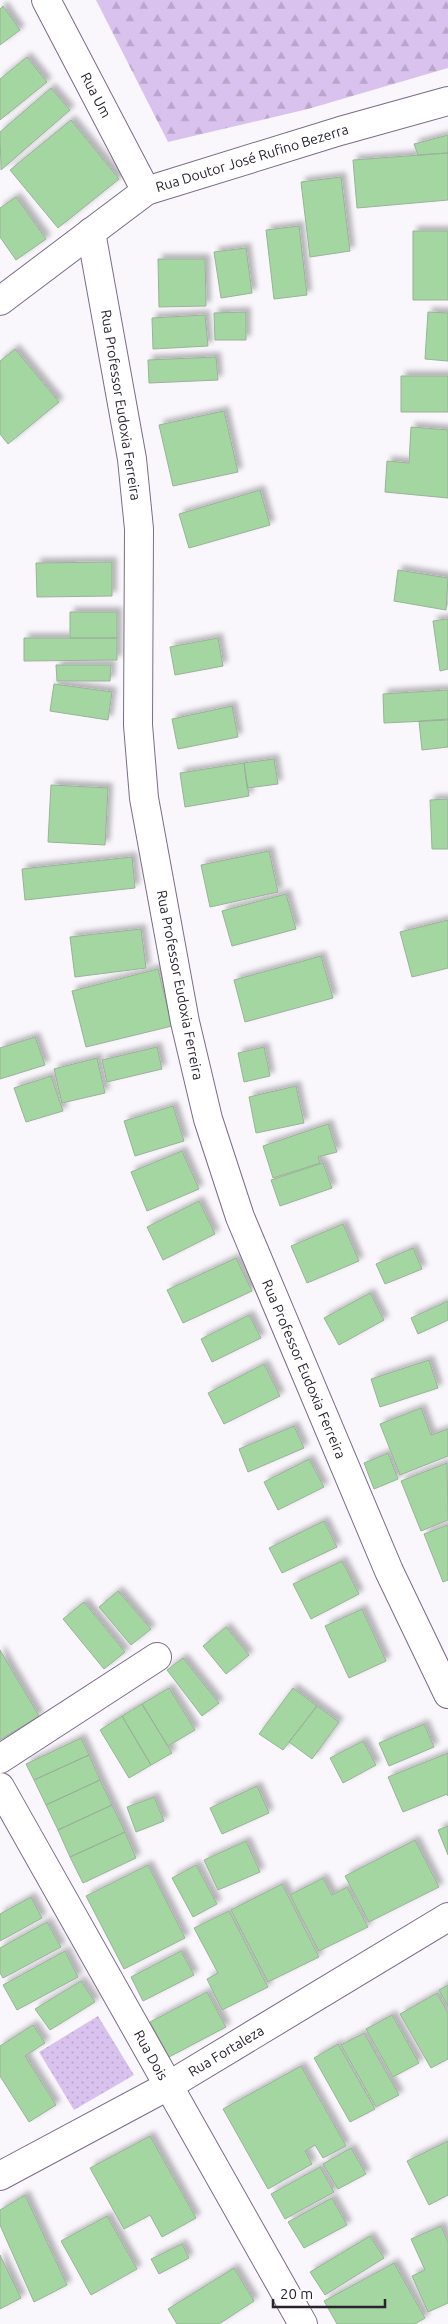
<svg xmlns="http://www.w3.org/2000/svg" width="448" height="2324" viewBox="0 0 448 2324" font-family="Ubuntu,sans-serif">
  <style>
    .grass { fill: url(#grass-dots) }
    .forest { fill: url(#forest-firs) }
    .building { fill: #a4d6a2; stroke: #99b298; filter: url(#shadow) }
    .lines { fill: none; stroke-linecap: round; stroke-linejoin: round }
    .minor-casing { stroke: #7b6c88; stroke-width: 30 }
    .major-casing { stroke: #7b6c88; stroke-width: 30 }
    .minor { stroke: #fff; stroke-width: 28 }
    .major { stroke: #fff; stroke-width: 28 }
    .labels { text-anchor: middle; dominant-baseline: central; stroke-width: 4; stroke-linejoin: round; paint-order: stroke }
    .street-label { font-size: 14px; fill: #2a232f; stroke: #fff }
  </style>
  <defs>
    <pattern id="grass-dots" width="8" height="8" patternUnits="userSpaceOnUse" patternTransform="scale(1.25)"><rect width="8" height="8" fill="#d9c2ee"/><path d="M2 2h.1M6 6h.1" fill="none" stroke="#baa6cc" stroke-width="1.8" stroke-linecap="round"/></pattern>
    <pattern id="forest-firs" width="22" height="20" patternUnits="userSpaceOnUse" patternTransform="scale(1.25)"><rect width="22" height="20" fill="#d9c2ee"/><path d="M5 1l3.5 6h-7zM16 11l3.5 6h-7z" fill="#baa6cc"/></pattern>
    <filter id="shadow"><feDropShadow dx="4.5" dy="-4.5" stdDeviation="2.5" flood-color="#0004"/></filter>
  </defs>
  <rect width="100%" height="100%" fill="#f9f6fc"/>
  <path class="grass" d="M 98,2016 L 134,2075 L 74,2110 L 39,2052 Z"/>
  <path class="forest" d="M 96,0 L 448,0 L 448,68 L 308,109 L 168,142 Z"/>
  <path class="building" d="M 3,6 L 20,30 L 0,45 L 0,9 Z
    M 27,57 L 47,82 L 0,120 L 0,79 Z
    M 51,88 L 70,110 L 1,170 L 0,132 Z
    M 71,120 L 119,179 L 58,228 L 10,170 Z
    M 448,135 L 448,153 L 418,155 L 414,144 Z
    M 448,153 L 448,200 L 357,208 L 353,160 Z
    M 341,177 L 350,251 L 310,257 L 301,182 Z
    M 16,197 L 46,239 L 16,260 L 0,237 L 0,208 Z
    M 299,226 L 307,295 L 274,299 L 266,230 Z
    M 413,231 L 448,231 L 448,300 L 413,300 Z
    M 246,248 L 252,293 L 221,298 L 214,252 Z
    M 158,259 L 205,259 L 206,306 L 159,307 Z
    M 246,312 L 246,340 L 215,340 L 214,313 Z
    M 428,312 L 448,313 L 448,361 L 425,359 Z
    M 205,315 L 208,346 L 153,349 L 152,318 Z
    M 15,349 L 59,402 L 8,444 L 0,434 L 0,361 Z
    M 216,357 L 218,380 L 149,383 L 148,360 Z
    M 401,376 L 448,376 L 448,412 L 401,412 Z
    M 224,411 L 238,472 L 173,486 L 159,425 Z
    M 411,427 L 448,430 L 448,498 L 385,492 L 387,461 L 409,463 Z
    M 260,490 L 270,525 L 189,548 L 179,514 Z
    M 112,562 L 112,596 L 37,597 L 36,563 Z
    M 398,570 L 448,578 L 446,610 L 394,601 Z
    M 70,612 L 117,612 L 117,638 L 70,638 Z
    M 448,619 L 448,669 L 440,671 L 433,621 Z
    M 24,638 L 117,638 L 117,660 L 24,661 Z
    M 218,638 L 223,666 L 175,675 L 170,647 Z
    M 56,665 L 111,665 L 110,681 L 57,681 Z
    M 54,684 L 112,692 L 108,720 L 50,711 Z
    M 448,690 L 448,720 L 384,723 L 383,694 Z
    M 232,706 L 238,737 L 178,749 L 172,719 Z
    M 448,719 L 448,747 L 422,750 L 419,721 Z
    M 274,759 L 278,784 L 247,788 L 244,763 Z
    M 244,763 L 249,796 L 185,807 L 180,773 Z
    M 51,785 L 108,788 L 105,845 L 48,842 Z
    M 448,799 L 448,849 L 432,849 L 430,800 Z
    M 269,851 L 278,892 L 210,907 L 201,865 Z
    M 132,857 L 135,888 L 25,900 L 22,869 Z
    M 286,894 L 296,929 L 232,946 L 222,911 Z
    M 448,920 L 448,968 L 412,977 L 400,932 Z
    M 141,929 L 146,968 L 75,977 L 70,937 Z
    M 321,956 L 333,998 L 245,1022 L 234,980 Z
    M 158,969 L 172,1026 L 86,1047 L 72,991 Z
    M 35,1037 L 45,1065 L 0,1079 L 0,1048 Z
    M 157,1047 L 162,1069 L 107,1082 L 102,1060 Z
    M 264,1047 L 270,1076 L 244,1082 L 238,1053 Z
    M 97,1058 L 105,1093 L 62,1103 L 54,1069 Z
    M 51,1076 L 63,1111 L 26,1122 L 14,1088 Z
    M 296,1086 L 304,1123 L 256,1133 L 249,1097 Z
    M 173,1106 L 184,1141 L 135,1156 L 124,1121 Z
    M 328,1124 L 337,1152 L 318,1157 L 320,1163 L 273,1178 L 263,1146 Z
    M 182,1151 L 199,1189 L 147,1211 L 131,1172 Z
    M 323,1163 L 332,1188 L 280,1206 L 271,1180 Z
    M 199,1201 L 215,1234 L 163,1260 L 147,1227 Z
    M 343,1224 L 359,1261 L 307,1283 L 291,1246 Z
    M 413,1248 L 422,1269 L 385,1284 L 376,1264 Z
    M 236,1258 L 252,1291 L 183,1323 L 167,1290 Z
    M 370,1293 L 384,1320 L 339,1345 L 324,1318 Z
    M 448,1301 L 448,1320 L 418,1334 L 411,1318 Z
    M 249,1315 L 261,1338 L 212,1362 L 201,1339 Z
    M 429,1360 L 438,1388 L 380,1407 L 371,1379 Z
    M 264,1364 L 280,1396 L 224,1424 L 208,1393 Z
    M 421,1408 L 431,1435 L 448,1429 L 448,1456 L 400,1475 L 380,1424 Z
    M 294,1426 L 304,1448 L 248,1472 L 239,1449 Z
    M 388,1453 L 398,1479 L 374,1489 L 364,1463 Z
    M 309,1459 L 324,1487 L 278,1510 L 264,1482 Z
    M 447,1463 L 448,1520 L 421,1531 L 401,1481 Z
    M 324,1521 L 337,1547 L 282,1573 L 269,1548 Z
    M 448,1525 L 448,1580 L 443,1582 L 424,1534 Z
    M 342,1561 L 359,1594 L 311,1619 L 293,1584 Z
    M 118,1591 L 151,1629 L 131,1645 L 99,1607 Z
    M 84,1602 L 125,1652 L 104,1669 L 63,1619 Z
    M 362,1609 L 386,1661 L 349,1678 L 325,1626 Z
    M 226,1627 L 249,1655 L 226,1674 L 203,1646 Z
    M 0,1650 L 39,1716 L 0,1740 Z
    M 183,1658 L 219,1703 L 202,1716 L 167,1670 Z
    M 169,1688 L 195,1730 L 168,1746 L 142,1704 Z
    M 293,1688 L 317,1706 L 283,1750 L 259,1734 Z
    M 142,1704 L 172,1753 L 151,1765 L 122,1716 Z
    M 317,1706 L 339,1722 L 312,1759 L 289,1742 Z
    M 122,1716 L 151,1765 L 129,1778 L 100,1730 Z
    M 424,1724 L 434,1747 L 389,1766 L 379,1743 Z
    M 81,1738 L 89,1755 L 34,1780 L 26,1764 Z
    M 363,1741 L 376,1765 L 343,1783 L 330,1758 Z
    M 448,1753 L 448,1796 L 447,1794 L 403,1812 L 388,1777 Z
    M 89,1755 L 100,1780 L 46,1805 L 34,1780 Z
    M 100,1780 L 112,1805 L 58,1830 L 46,1805 Z
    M 257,1786 L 269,1813 L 222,1834 L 210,1808 Z
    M 154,1797 L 164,1821 L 136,1832 L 127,1807 Z
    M 112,1805 L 125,1832 L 70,1857 L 58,1830 Z
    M 448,1826 L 448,1855 L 438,1830 Z
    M 125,1832 L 136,1858 L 83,1883 L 70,1857 Z
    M 415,1840 L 439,1887 L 369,1922 L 345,1876 Z
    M 246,1841 L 260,1872 L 218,1890 L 204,1860 Z
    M 148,1865 L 185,1938 L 124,1969 L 86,1896 Z
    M 196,1865 L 217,1904 L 193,1917 L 172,1878 Z
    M 323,1878 L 332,1895 L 347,1887 L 368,1927 L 319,1951 L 290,1895 Z
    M 282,1884 L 319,1957 L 268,1982 L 231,1910 Z
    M 31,1897 L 42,1918 L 0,1941 L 0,1914 Z
    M 229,1911 L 268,1987 L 222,2010 L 207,1979 L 218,1973 L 194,1928 Z
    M 47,1922 L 61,1947 L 3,1978 L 0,1973 L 0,1948 Z
    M 65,1951 L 78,1977 L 17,2010 L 3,1985 Z
    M 181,1951 L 194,1975 L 143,2001 L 131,1977 Z
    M 81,1981 L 95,2002 L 50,2030 L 35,2009 Z
    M 448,1985 L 448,2006 L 439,1990 Z
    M 207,1992 L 226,2027 L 169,2057 L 150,2022 Z
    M 437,1993 L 448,2013 L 448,2059 L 431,2068 L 400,2014 Z
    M 392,2015 L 419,2063 L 393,2077 L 366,2029 Z
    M 33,2025 L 45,2043 L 25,2056 L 56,2105 L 29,2122 L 0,2076 L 0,2046 Z
    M 364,2033 L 399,2095 L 376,2107 L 341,2045 Z
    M 338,2044 L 375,2109 L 350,2122 L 314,2058 Z
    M 301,2066 L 346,2146 L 323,2158 L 315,2145 L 305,2151 L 312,2164 L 268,2189 L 223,2109 Z
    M 150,2136 L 196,2218 L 162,2237 L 150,2215 L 124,2229 L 90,2168 Z
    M 448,2141 L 448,2195 L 429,2205 L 407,2161 Z
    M 351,2148 L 366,2174 L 338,2189 L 323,2164 Z
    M 320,2167 L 334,2192 L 285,2219 L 271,2194 Z
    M 25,2195 L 67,2285 L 34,2302 L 0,2225 L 0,2210 Z
    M 332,2198 L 347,2225 L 304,2248 L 288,2222 Z
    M 107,2216 L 137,2269 L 91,2295 L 61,2241 Z
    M 441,2226 L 448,2242 L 448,2303 L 428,2312 L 412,2276 L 425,2270 L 411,2239 Z
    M 370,2236 L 384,2258 L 325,2295 L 310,2272 Z
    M 182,2244 L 189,2258 L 159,2274 L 151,2259 Z
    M 0,2255 L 21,2298 L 0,2309 Z
    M 394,2263 L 425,2318 L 415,2324 L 337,2324 L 324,2301 Z
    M 234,2268 L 254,2301 L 219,2324 L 177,2324 L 168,2309 Z"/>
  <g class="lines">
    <g class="minor-casing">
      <path id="minor" d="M 46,0 L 146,191
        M 91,232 L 132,459 L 139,529 L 138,725 L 144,798 L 185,1022 L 208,1119 L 240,1217 L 389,1571 L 448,1694
        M 0,1759 L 157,1657
        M 0,1787 L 303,2324
        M 0,2176 L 168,2086 L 448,1917"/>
    </g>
    <g class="major-casing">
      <path id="major" d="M 0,301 L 146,191 L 340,131 L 448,101"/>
    </g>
    <use href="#minor" class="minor"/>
    <use href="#major" class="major"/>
  </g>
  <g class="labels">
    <g class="street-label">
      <text transform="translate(96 95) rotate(62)">Rua Um</text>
      <text transform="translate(252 158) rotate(-17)">Rua Doutor José Rufino Bezerra</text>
      <text transform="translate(121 405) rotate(81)">Rua Professor Eudoxia Ferreira</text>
      <text transform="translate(180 985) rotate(79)">Rua Professor Eudoxia Ferreira</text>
      <text transform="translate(304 1369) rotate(67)">Rua Professor Eudoxia Ferreira</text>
      <text transform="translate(226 2051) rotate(-31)">Rua Fortaleza</text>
      <text transform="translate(151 2055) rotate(61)">Rua Dois</text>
    </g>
  </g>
  <path d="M273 2299v8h112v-8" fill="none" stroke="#2a232f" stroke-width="2.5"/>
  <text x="280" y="2299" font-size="15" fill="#2a232f" stroke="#ffffff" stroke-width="4" paint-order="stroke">20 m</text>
</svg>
